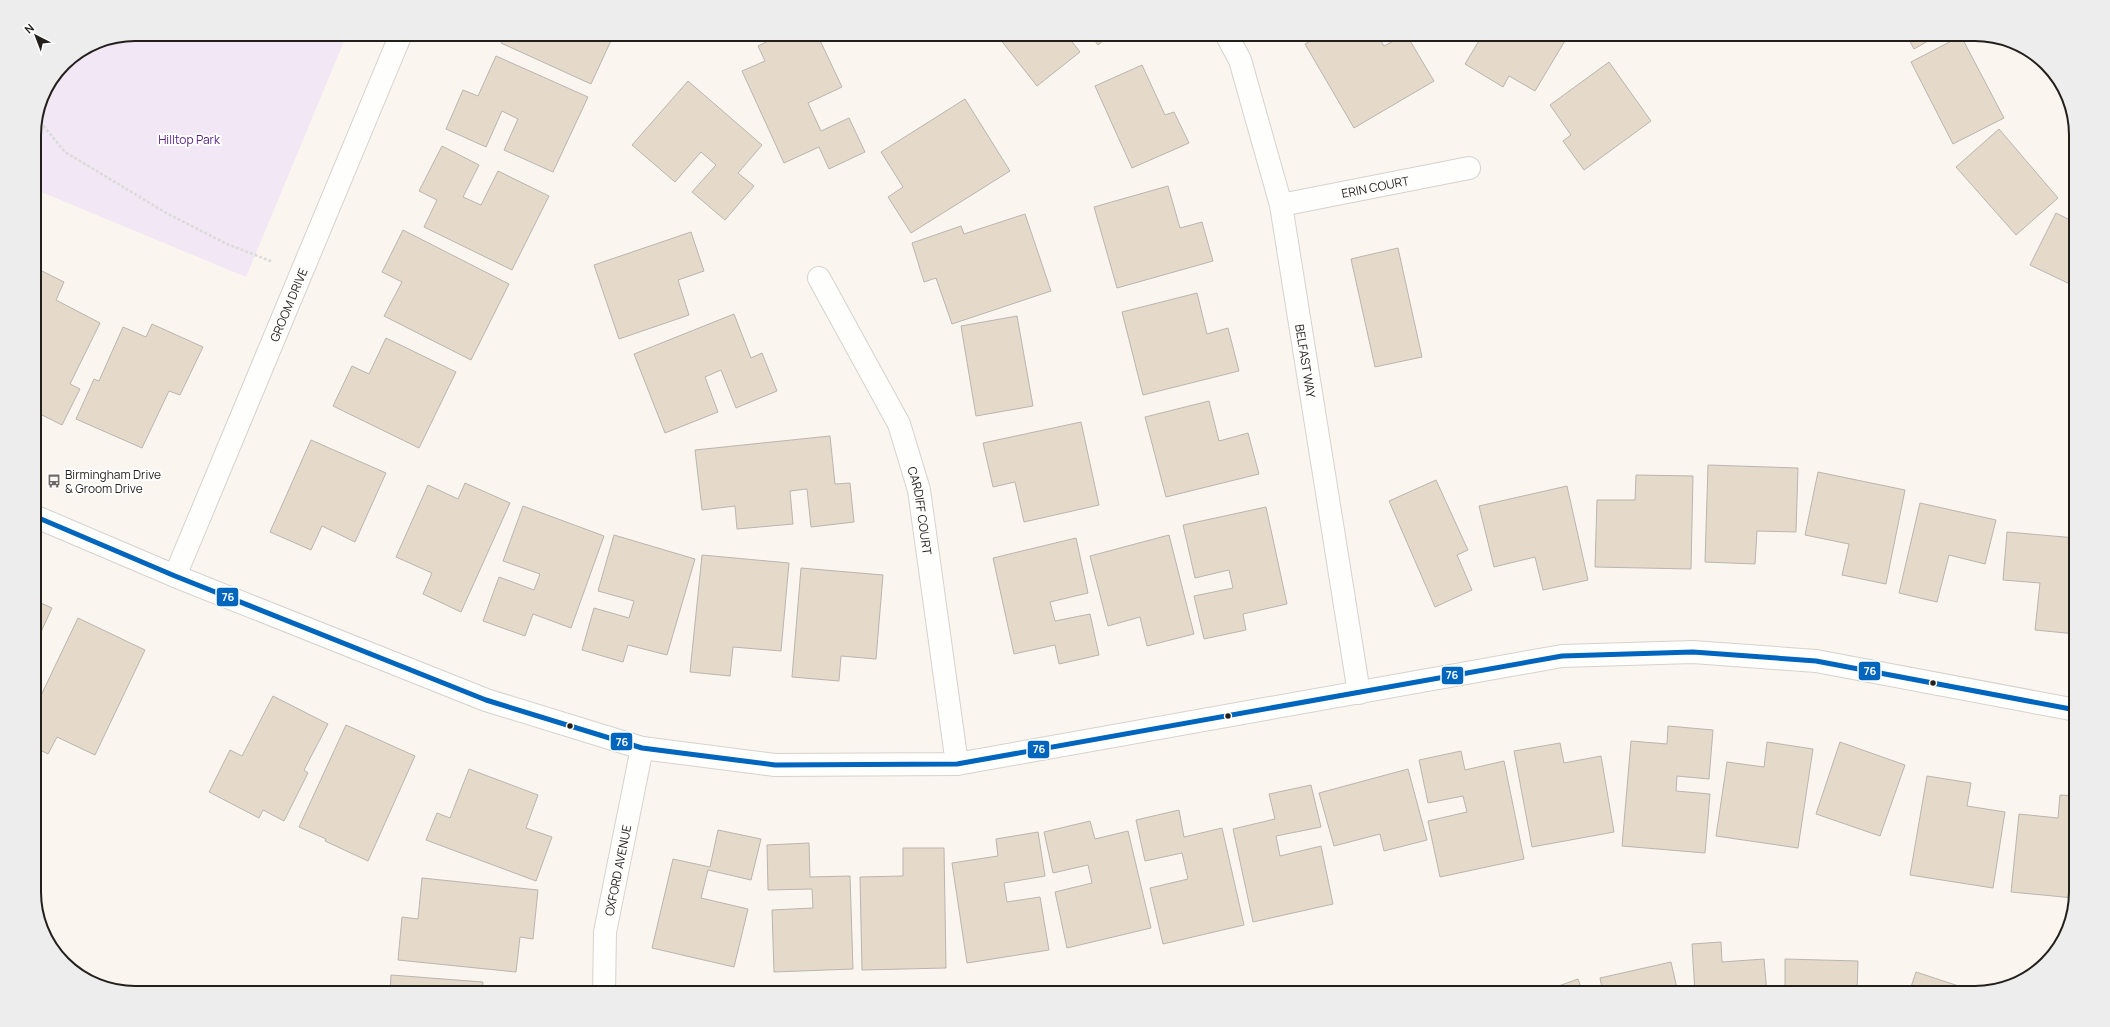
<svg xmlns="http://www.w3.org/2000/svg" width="2110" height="1027" viewBox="0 0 2110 1027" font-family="Manrope,sans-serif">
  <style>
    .green { fill: #f1e7f5 }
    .building { fill: #e5d9c9; stroke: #b9b5b0 }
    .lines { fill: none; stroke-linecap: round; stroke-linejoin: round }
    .street-casing { stroke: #d6d2cd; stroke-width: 24 }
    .path { stroke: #dcdbd9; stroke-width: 2.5; stroke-dasharray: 3 2; stroke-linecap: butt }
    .street { stroke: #fefefd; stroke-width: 22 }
    .bus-1-casing { stroke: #fff; stroke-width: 8 }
    .bus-1 { stroke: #0065bd; stroke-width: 5 }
    .bus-dot { fill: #231f1b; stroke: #fff; stroke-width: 1.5 }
    .labels { text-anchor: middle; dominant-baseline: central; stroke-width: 4; stroke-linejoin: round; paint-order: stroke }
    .park-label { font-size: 12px; fill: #582385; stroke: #fff }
    .street-label { font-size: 12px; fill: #231f1b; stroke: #fff }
    .poi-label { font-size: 12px; fill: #231f1b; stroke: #fff; text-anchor: start }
    .rim { fill: none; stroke: #231f1b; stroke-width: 2 }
    .line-badge { stroke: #fff; stroke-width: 1.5 }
    .badge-label { font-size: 11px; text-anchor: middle; font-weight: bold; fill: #fff }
  </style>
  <rect width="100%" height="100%" fill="#faf5ef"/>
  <path class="green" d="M 136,34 L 347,34 L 246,277 L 34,189 L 34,129 L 42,96 L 64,64 L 97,42 Z"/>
  <path class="building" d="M 505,34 L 614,34 L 591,84 L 501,43 Z
    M 783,34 L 817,34 L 842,87 L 808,103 L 821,131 L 849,118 L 865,152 L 829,169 L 819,147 L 784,163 L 742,71 L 765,61 L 758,46 Z
    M 996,34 L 1066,34 L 1080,52 L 1037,86 Z
    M 1090,34 L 1111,34 L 1098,45 Z
    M 1323,34 L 1377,34 L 1384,46 L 1406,34 L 1434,81 L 1354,128 L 1305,44 Z
    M 1483,34 L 1569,34 L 1535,91 L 1509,76 L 1503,87 L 1465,64 Z
    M 1906,34 L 1940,34 L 1914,49 Z
    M 1961,36 L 2004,118 L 1953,144 L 1911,62 Z
    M 496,56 L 588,97 L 553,172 L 504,150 L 518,119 L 502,111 L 486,147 L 446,129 L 463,90 L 478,96 Z
    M 1609,62 L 1651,121 L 1584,170 L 1563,141 L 1571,135 L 1550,105 Z
    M 1142,65 L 1165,115 L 1174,112 L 1189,143 L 1132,168 L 1095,86 Z
    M 688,81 L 762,145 L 738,173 L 754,186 L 725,220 L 692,192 L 716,165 L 701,152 L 675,182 L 632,145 Z
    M 965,99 L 1010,171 L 911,233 L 888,197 L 903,187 L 881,152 Z
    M 1999,129 L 2058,198 L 2016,235 L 1956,167 Z
    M 442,146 L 479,165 L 463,197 L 481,205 L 498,171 L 549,196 L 512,270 L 424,227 L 437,200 L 419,191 Z
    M 1168,186 L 1180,228 L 1202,222 L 1213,261 L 1117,288 L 1094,207 Z
    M 2056,213 L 2076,223 L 2076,287 L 2030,265 Z
    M 1025,214 L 1051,291 L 952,324 L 936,278 L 924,282 L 912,243 L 961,226 L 964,234 Z
    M 403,230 L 509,284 L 471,360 L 384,316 L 402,282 L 382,272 Z
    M 691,232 L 704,271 L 678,280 L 689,315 L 619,339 L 594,265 Z
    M 1398,248 L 1422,357 L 1375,367 L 1351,259 Z
    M 36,268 L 64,282 L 56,300 L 100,323 L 70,384 L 80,389 L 62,425 L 34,411 L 34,272 Z
    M 1197,293 L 1207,334 L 1228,328 L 1239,371 L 1143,395 L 1122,312 Z
    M 734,314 L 751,358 L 762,353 L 777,391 L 736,408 L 721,370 L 705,377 L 718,412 L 665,433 L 634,354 Z
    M 1017,316 L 1033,406 L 976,416 L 961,326 Z
    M 152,324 L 203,347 L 180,395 L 169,391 L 142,448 L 76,419 L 94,379 L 99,381 L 123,327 L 146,337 Z
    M 386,338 L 456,372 L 419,448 L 333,406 L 352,366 L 369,374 Z
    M 1209,401 L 1219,441 L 1248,433 L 1259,474 L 1166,497 L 1145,417 Z
    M 1081,422 L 1099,505 L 1024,522 L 1015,482 L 993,487 L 983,443 Z
    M 830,436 L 835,484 L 850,483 L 854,522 L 811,527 L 807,489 L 790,491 L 793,524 L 737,529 L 735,506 L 702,510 L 695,450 Z
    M 311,440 L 386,473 L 355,542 L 322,526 L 311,550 L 270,532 Z
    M 1708,465 L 1798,468 L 1796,532 L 1757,531 L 1755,564 L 1705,562 Z
    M 1818,472 L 1905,490 L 1886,584 L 1842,575 L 1849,544 L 1805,535 Z
    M 1636,475 L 1693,476 L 1691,569 L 1595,567 L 1597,500 L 1635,500 Z
    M 1436,480 L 1468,550 L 1457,555 L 1472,590 L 1435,607 L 1389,501 Z
    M 465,483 L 510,503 L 461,612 L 423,594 L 432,573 L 396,557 L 428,485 L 458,499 Z
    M 1567,486 L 1588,580 L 1543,590 L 1535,557 L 1494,567 L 1479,506 Z
    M 1920,503 L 1996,520 L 1985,564 L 1949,555 L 1937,602 L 1899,593 Z
    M 523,506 L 604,536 L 571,628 L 533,614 L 525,636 L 483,621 L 499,577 L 534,590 L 540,574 L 503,561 Z
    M 1266,507 L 1287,604 L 1243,614 L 1246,630 L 1204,639 L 1194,596 L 1233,588 L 1229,570 L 1195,578 L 1183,525 Z
    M 2007,532 L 2076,538 L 2076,634 L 2035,630 L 2040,583 L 2003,580 Z
    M 614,535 L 695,559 L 667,655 L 628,645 L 623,662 L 582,650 L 594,608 L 629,618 L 634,601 L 598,591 Z
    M 1169,535 L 1194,634 L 1147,646 L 1140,617 L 1108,626 L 1090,556 Z
    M 1076,538 L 1088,593 L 1050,602 L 1055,621 L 1090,614 L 1099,655 L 1059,664 L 1055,645 L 1014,654 L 993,558 Z
    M 702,555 L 789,563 L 781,651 L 733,647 L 730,676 L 690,672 Z
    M 801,568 L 883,575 L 876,659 L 841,656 L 839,681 L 792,677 Z
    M 34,600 L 52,608 L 34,647 Z
    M 78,618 L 145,650 L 95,755 L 57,737 L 48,754 L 34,747 L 34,710 Z
    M 273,696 L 328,724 L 304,770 L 308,773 L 284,821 L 263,810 L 259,818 L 209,792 L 230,750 L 242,756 Z
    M 346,725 L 415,756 L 368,861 L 325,841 L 326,839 L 299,827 Z
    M 1668,726 L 1713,730 L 1709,779 L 1677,776 L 1676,791 L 1710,794 L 1705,853 L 1622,846 L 1631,741 L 1667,744 Z
    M 1767,742 L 1813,749 L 1798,848 L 1716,836 L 1727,762 L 1764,767 Z
    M 1840,742 L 1905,765 L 1880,836 L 1816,814 Z
    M 1560,743 L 1564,763 L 1601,756 L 1614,832 L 1532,847 L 1514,751 Z
    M 1461,751 L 1465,770 L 1504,761 L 1524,859 L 1440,877 L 1428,821 L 1467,812 L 1463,796 L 1428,803 L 1419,760 Z
    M 469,769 L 538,795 L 526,828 L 552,837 L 536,881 L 426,840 L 437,813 L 450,818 Z
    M 1408,769 L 1427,840 L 1384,851 L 1380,834 L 1334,846 L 1319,793 Z
    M 1927,776 L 1971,783 L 1967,806 L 2005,812 L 1993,888 L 1910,875 Z
    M 1311,785 L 1321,827 L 1276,836 L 1280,856 L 1321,846 L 1333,904 L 1253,922 L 1233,829 L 1275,819 L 1269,794 Z
    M 2060,795 L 2076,796 L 2074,898 L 2011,892 L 2019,814 L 2058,818 Z
    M 1179,810 L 1184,837 L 1222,828 L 1244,925 L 1163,944 L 1150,888 L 1188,879 L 1182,853 L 1145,861 L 1136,820 Z
    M 1090,821 L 1095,839 L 1128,831 L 1151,928 L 1067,948 L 1055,892 L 1092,883 L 1088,865 L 1053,873 L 1044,832 Z
    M 718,830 L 761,839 L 751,880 L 708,870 L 701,898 L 748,909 L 734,967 L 652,948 L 673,859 L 710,867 Z
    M 1038,832 L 1045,876 L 1004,883 L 1007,902 L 1040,897 L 1049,950 L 967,963 L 952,863 L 998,856 L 996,839 Z
    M 809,843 L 810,877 L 850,876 L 853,969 L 774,972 L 772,910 L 813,908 L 812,889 L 768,890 L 767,845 Z
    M 903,848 L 944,848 L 946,968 L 862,970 L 860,877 L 903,876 Z
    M 422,878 L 538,890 L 533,939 L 520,937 L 516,972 L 398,960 L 402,917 L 418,919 Z
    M 1721,942 L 1722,962 L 1764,959 L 1767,993 L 1695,993 L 1692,944 Z
    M 1785,959 L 1858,961 L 1857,993 L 1785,993 Z
    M 1671,962 L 1678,993 L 1603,993 L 1600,978 Z
    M 1916,972 L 1977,992 L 1909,993 Z
    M 391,975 L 483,982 L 482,993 L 390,993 Z
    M 1578,979 L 1583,993 L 1539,993 Z"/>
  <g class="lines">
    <g class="street-casing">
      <g id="street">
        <path id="s1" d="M 1226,34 L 1240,60 L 1281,205 L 1359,693"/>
        <path id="s2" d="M 1281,205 L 1469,168"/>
        <path id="s3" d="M 819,278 L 899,424 L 919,490 L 957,764"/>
        <path d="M 34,516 L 175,576 L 486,700 L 642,748 L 775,765 L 957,764 L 1562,656 L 1693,652 L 1816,661 L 2076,710"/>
        <path id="s4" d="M 175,576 L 401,34"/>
        <path id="s5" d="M 604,993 L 605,932 L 642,748"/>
      </g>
    </g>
    <path class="path" d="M 37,118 L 65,152 L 168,214 L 227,244 L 273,262"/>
    <use href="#street" class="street"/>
    <g class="bus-1-casing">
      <path id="bus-1" d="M 34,516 L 175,576 L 486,700 L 642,748 L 775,765 L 957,764 L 1562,656 L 1693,652 L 1816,661 L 2076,710"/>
    </g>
    <use href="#bus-1" class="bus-1"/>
  </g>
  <defs>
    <g id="bus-bare" transform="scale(1.08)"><path d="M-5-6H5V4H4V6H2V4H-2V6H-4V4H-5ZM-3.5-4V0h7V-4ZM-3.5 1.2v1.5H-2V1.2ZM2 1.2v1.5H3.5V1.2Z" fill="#6e6a65" stroke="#fff" stroke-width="2.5" paint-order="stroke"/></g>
  </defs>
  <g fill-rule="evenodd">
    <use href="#bus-bare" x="54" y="481"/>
  </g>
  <g class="bus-dot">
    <circle cx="1933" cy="683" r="3.5"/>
    <circle cx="1228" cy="716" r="3.5"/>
    <circle cx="570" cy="726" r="3.5"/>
  </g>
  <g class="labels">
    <g class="park-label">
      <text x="189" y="139">Hilltop Park</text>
    </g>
    <g class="street-label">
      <text stroke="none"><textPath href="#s2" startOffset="96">ERIN COURT</textPath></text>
      <text stroke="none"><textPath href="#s4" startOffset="294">GROOM DRIVE</textPath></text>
      <text stroke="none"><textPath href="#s1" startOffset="338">BELFAST WAY</textPath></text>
      <text stroke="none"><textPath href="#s3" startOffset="256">CARDIFF COURT</textPath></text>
      <text stroke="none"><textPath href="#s5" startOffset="124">OXFORD AVENUE</textPath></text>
    </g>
    <g class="poi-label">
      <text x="65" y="474">Birmingham Drive<tspan x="65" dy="14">&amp; Groom Drive</tspan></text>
    </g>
  </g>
  <path d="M0 0H2110V1027H0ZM135 41H1975A94 94 0 0 1 2069 135V892A94 94 0 0 1 1975 986H135A94 94 0 0 1 41 892V135A94 94 0 0 1 135 41Z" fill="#ededed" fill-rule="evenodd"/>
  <path class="rim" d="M135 41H1975A94 94 0 0 1 2069 135V892A94 94 0 0 1 1975 986H135A94 94 0 0 1 41 892V135A94 94 0 0 1 135 41Z"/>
  <g class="line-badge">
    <rect x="216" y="587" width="23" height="20" rx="4" fill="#0065bd"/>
    <rect x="1858" y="661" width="23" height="20" rx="4" fill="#0065bd"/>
    <rect x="1441" y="666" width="23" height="19" rx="4" fill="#0065bd"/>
    <rect x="610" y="732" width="23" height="19" rx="4" fill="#0065bd"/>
    <rect x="1027" y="740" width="23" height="19" rx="4" fill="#0065bd"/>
  </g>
  <g class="badge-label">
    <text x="228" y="601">76</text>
    <text x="1870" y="675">76</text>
    <text x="1452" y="679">76</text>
    <text x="622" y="746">76</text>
    <text x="1039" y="753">76</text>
  </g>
  <g transform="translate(36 36) rotate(318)" stroke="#ffffff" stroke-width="3" paint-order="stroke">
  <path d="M0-3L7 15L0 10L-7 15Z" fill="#231f1b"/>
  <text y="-6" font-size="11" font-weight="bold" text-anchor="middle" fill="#231f1b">N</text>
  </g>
</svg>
